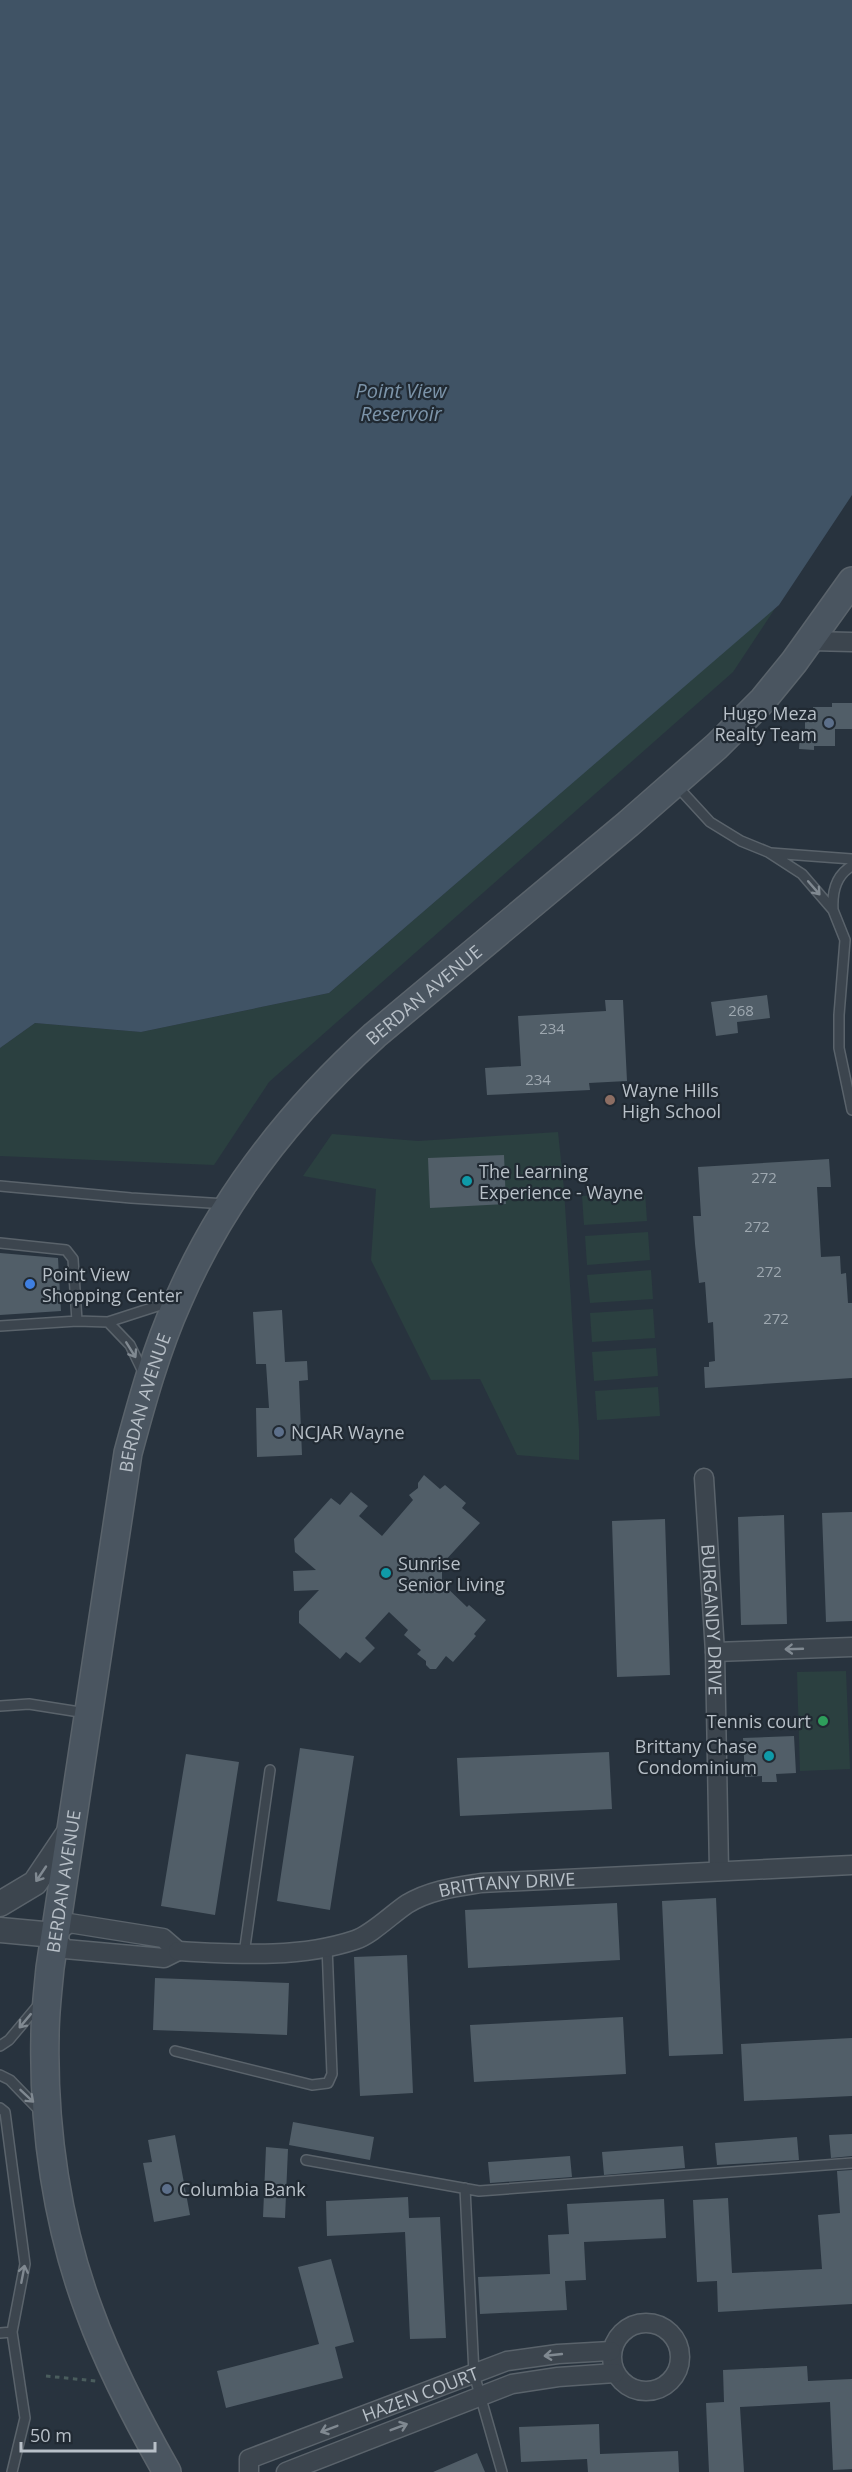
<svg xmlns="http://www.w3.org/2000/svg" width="852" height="2472" viewBox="0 0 852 2472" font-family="'Open Sans',sans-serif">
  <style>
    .green { fill: #2b4040 }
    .water { fill: #405365 }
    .building { fill: #515e68 }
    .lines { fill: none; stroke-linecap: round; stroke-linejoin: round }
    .service-casing { stroke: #5a636b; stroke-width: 12 }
    .minor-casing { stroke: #5a636b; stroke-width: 21 }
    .tertiary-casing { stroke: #5a636b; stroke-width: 27 }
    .secondary-casing { stroke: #5a636b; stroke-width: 30 }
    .path { stroke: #4a5d5d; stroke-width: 3; stroke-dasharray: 4.5 4.5; stroke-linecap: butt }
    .service { stroke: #3c454e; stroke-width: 9 }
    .minor { stroke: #3c454e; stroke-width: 18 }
    .tertiary { stroke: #3c454e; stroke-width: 24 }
    .secondary { stroke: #4a5560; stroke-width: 27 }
    .oneway { stroke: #808991 }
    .service-dot { fill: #5c6f8a; stroke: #212a33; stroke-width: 2 }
    .education-dot { fill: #8d6e63; stroke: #212a33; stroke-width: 2 }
    .culture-dot { fill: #0f9aa8; stroke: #212a33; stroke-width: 2 }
    .shop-dot { fill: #3f7fe0; stroke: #212a33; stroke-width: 2 }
    .leisure-dot { fill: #2e9e5b; stroke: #212a33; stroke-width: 2 }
    .labels { text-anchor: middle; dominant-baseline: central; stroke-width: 4.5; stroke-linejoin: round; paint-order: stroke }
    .number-label { font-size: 15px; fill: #9ea8b0 }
    .poi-label { font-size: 18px; fill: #b8c0c8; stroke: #212a33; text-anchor: start }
    .street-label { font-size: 18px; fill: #b8c0c8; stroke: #212a33 }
    .water-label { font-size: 20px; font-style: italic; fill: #7c94a9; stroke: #212a33 }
  </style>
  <rect width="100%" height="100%" fill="#28333e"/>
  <path class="green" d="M 776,607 L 733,672 L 269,1082 L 214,1165 L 0,1156 L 0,1048 L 35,1023 L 141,1032 L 329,993 Z
    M 558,1132 L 564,1189 L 579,1430 L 579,1460 L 517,1455 L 480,1379 L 431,1380 L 371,1260 L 376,1189 L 303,1176 L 332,1134 L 418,1141 Z
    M 645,1192 L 647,1221 L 584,1225 L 582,1196 Z
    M 648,1232 L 650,1260 L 587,1265 L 585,1236 Z
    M 651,1270 L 653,1299 L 590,1303 L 587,1275 Z
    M 653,1309 L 655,1338 L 592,1342 L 590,1313 Z
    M 656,1348 L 658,1376 L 594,1381 L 592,1352 Z
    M 658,1387 L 660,1416 L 597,1420 L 595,1391 Z
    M 846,1671 L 850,1769 L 800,1771 L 797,1672 Z"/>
  <path class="water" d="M 0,0 L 852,0 L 852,495 L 779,605 L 329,993 L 141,1032 L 35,1023 L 0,1048 Z"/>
  <path class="building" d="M 832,703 L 852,703 L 852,729 L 835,729 L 835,746 L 814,746 L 814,750 L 799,749 L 800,734 L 805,734 L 805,716 L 813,716 L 813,707 L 832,707 Z
    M 767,995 L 770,1018 L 737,1022 L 738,1033 L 716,1036 L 711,1002 Z
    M 605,1000 L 623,1000 L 627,1081 L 589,1083 L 590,1090 L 487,1095 L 485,1068 L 521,1066 L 518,1016 L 606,1011 Z
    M 504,1155 L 506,1204 L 430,1208 L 428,1158 Z
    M 829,1159 L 831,1187 L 817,1187 L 821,1257 L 840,1256 L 841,1274 L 846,1273 L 848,1303 L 852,1303 L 852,1378 L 705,1388 L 704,1367 L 709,1367 L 709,1362 L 715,1361 L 713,1322 L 708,1323 L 705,1282 L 699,1283 L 695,1244 L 693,1216 L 701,1216 L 698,1167 Z
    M 0,1253 L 58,1258 L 61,1311 L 0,1315 Z
    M 282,1310 L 285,1362 L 307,1361 L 308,1380 L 299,1381 L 302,1455 L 257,1457 L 256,1408 L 269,1408 L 266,1364 L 256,1364 L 253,1312 Z
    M 424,1475 L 440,1489 L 445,1485 L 466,1503 L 462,1508 L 480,1523 L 442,1564 L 442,1583 L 467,1607 L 469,1605 L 486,1620 L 474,1634 L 476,1636 L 453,1662 L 446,1656 L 436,1669 L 430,1669 L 426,1665 L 426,1661 L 417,1654 L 421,1650 L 404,1635 L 408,1630 L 389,1612 L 365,1638 L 375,1648 L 360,1663 L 346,1652 L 340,1659 L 299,1623 L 299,1611 L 319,1590 L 294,1591 L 293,1571 L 316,1570 L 295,1552 L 294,1539 L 331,1498 L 340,1505 L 351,1492 L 368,1506 L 359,1516 L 382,1536 L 413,1500 L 409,1495 L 418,1488 L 418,1483 Z
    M 852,1512 L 852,1621 L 826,1622 L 822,1513 Z
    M 784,1515 L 787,1624 L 741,1625 L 738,1517 Z
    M 665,1519 L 670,1675 L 617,1677 L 612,1521 Z
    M 794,1736 L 796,1773 L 776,1774 L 777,1782 L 762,1782 L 762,1776 L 745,1777 L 743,1738 Z
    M 300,1748 L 354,1756 L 330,1910 L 277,1901 Z
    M 609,1752 L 612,1809 L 460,1816 L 457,1758 Z
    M 186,1754 L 239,1762 L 215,1915 L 161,1906 Z
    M 716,1898 L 723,2054 L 669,2056 L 662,1901 Z
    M 617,1903 L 620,1960 L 468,1968 L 465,1910 Z
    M 407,1955 L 413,2093 L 360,2096 L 354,1957 Z
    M 155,1978 L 289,1983 L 287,2035 L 153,2030 Z
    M 623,2017 L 626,2074 L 474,2082 L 470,2025 Z
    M 852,2038 L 852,2096 L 744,2101 L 741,2044 Z
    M 293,2122 L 374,2137 L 370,2160 L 289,2145 Z
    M 852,2134 L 852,2156 L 831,2158 L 829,2135 Z
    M 175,2135 L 190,2215 L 154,2222 L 143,2163 L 152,2162 L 148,2140 Z
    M 797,2137 L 799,2160 L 717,2165 L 715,2143 Z
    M 683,2146 L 685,2168 L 604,2175 L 602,2152 Z
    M 266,2147 L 288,2149 L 285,2218 L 263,2217 Z
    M 570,2156 L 572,2177 L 490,2183 L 488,2162 Z
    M 852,2170 L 852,2304 L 718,2312 L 717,2281 L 697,2282 L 693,2200 L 728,2198 L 732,2273 L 822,2269 L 818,2215 L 840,2213 L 837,2171 Z
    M 408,2197 L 409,2218 L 440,2217 L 446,2338 L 410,2339 L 405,2232 L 327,2236 L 326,2201 Z
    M 664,2199 L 666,2238 L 584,2242 L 586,2280 L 565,2281 L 567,2310 L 480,2314 L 478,2277 L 550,2274 L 548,2235 L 569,2234 L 567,2204 Z
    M 331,2259 L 354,2342 L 335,2347 L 343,2378 L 226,2408 L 217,2371 L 319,2344 L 298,2267 Z
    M 807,2366 L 808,2381 L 852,2379 L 852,2469 L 833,2470 L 830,2402 L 740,2407 L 744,2472 L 709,2472 L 706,2403 L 724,2402 L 723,2370 Z
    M 599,2424 L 600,2454 L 678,2451 L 679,2472 L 588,2472 L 587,2459 L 521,2462 L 519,2427 Z
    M 477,2453 L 485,2472 L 433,2472 Z"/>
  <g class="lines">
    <g class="service-casing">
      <path id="service" d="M 676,785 L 710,822 L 741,841 L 768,852 L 802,874 L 833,910 L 845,940 L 839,1015 L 839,1048 L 852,1110
        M 771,853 L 852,859
        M 833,910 C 832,893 836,875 852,866
        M 0,1186 L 131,1198 L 226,1204
        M 0,1243 L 66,1250 L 73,1259 L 77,1321
        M 108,1322 L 130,1345 L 144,1374
        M 0,1326 L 77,1321 L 108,1322 L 173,1301
        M 0,1706 L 29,1704 L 86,1713
        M 244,1954 L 270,1770
        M 0,2046 L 9,2040 L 40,2003
        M 175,2051 L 312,2085 L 328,2083 L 332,2074 L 327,1946
        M 0,2075 L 10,2080 L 40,2111
        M 0,2108 L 5,2112 L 25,2264 L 12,2332
        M 306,2160 L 479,2191 L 852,2163
        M 465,2188 L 474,2374 L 502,2472
        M 0,2333 L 12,2332 L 25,2418 L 12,2472"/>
    </g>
    <g class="minor-casing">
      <g id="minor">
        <path d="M 810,641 L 852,642"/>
        <path id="s1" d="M 704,1478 L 715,1652 L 719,1871"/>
        <path d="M 715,1652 L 852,1647"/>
        <path d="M 69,1923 L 163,1938 L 178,1951 L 164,1958 L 65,1949 L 54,1935 Z"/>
        <path id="s2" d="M 178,1951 C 236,1954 298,1959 355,1940 C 371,1935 392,1914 407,1904 C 430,1890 456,1887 481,1883 L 852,1865"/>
        <circle cx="646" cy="2357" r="34"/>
        <path id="s3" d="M 249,2472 L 249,2459 L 507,2361 L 558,2354 L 611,2351"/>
        <path d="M 286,2472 L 512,2384 L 558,2377 L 615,2373"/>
      </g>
    </g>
    <g class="tertiary-casing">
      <path id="tertiary" d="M 0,1904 L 35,1883 L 70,1831
        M 0,1930 L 54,1935"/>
    </g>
    <g class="secondary-casing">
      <g id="secondary">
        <path id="s4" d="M 167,2472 C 138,2421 110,2368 90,2313 C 57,2226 43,2128 45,2036 C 45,2013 48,1990 50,1968 L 128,1453 C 142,1401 156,1350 178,1301 C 222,1199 293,1109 375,1035 L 628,824 L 717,746 L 763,700 L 794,662 L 852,581"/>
      </g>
    </g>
    <path class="path" d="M 46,2376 L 96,2381"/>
    <use href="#service" class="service"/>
    <use href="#minor" class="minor"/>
    <use href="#tertiary" class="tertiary"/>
    <use href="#secondary" class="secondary"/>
  </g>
  <defs><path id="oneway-shaft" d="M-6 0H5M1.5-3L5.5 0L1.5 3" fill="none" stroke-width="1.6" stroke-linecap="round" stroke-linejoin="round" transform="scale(1.5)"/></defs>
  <g class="oneway">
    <use href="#oneway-shaft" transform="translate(814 888) rotate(49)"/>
    <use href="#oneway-shaft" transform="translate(131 1350) rotate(58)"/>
    <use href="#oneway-shaft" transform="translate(794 1649) rotate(178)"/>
    <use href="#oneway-shaft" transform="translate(41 1874) rotate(124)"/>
    <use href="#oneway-shaft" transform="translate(25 2021) rotate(130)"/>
    <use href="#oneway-shaft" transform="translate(27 2096) rotate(43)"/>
    <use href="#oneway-shaft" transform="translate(23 2274) rotate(-79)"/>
    <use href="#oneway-shaft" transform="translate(553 2355) rotate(174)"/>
    <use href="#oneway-shaft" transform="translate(399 2427) rotate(-21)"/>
    <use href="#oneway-shaft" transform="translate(329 2429) rotate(159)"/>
  </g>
  <g class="service-dot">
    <circle cx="829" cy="723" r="6"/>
    <circle cx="279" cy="1432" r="6"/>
    <circle cx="167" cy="2189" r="6"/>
  </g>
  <circle class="education-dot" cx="610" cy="1100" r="6"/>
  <g class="culture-dot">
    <circle cx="467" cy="1181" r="6"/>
    <circle cx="386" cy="1573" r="6"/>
    <circle cx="769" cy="1756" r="6"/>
  </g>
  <circle class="shop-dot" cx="30" cy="1284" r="6"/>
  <circle class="leisure-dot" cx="823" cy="1721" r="6"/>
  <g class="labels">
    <g class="number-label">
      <text x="741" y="1010">268</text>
      <text x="552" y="1028">234</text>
      <text x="538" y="1079">234</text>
      <text x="764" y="1177">272</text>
      <text x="757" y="1226">272</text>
      <text x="769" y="1271">272</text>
      <text x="776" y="1318">272</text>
    </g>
    <g class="poi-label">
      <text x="817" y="713" text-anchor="end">Hugo Meza<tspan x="817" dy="21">Realty Team</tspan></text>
      <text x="622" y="1090">Wayne Hills<tspan x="622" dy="21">High School</tspan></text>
      <text x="479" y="1171">The Learning<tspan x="479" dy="21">Experience - Wayne</tspan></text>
      <text x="42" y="1274">Point View<tspan x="42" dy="21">Shopping Center</tspan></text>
      <text x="291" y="1432">NCJAR Wayne</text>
      <text x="398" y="1563">Sunrise<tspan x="398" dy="21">Senior Living</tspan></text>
      <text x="811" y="1721" text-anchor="end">Tennis court</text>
      <text x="757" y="1746" text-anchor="end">Brittany Chase<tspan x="757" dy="21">Condominium</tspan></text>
      <text x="179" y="2189">Columbia Bank</text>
    </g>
    <g class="street-label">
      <text stroke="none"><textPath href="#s4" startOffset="1605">BERDAN AVENUE</textPath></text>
      <text stroke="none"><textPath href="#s4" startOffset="1101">BERDAN AVENUE</textPath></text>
      <text stroke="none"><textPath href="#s1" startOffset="142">BURGANDY DRIVE</textPath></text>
      <text stroke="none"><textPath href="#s4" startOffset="615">BERDAN AVENUE</textPath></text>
      <text stroke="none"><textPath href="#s2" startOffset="345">BRITTANY DRIVE</textPath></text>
      <text stroke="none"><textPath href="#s3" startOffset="196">HAZEN COURT</textPath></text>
    </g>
    <g class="water-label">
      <text x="401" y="390">Point View<tspan x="401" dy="23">Reservoir</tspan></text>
    </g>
  </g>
  <path d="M21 2442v9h134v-9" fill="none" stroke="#b8c0c8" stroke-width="3"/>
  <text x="30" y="2442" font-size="18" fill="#b8c0c8" stroke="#212a33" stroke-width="4.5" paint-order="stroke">50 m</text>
</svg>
